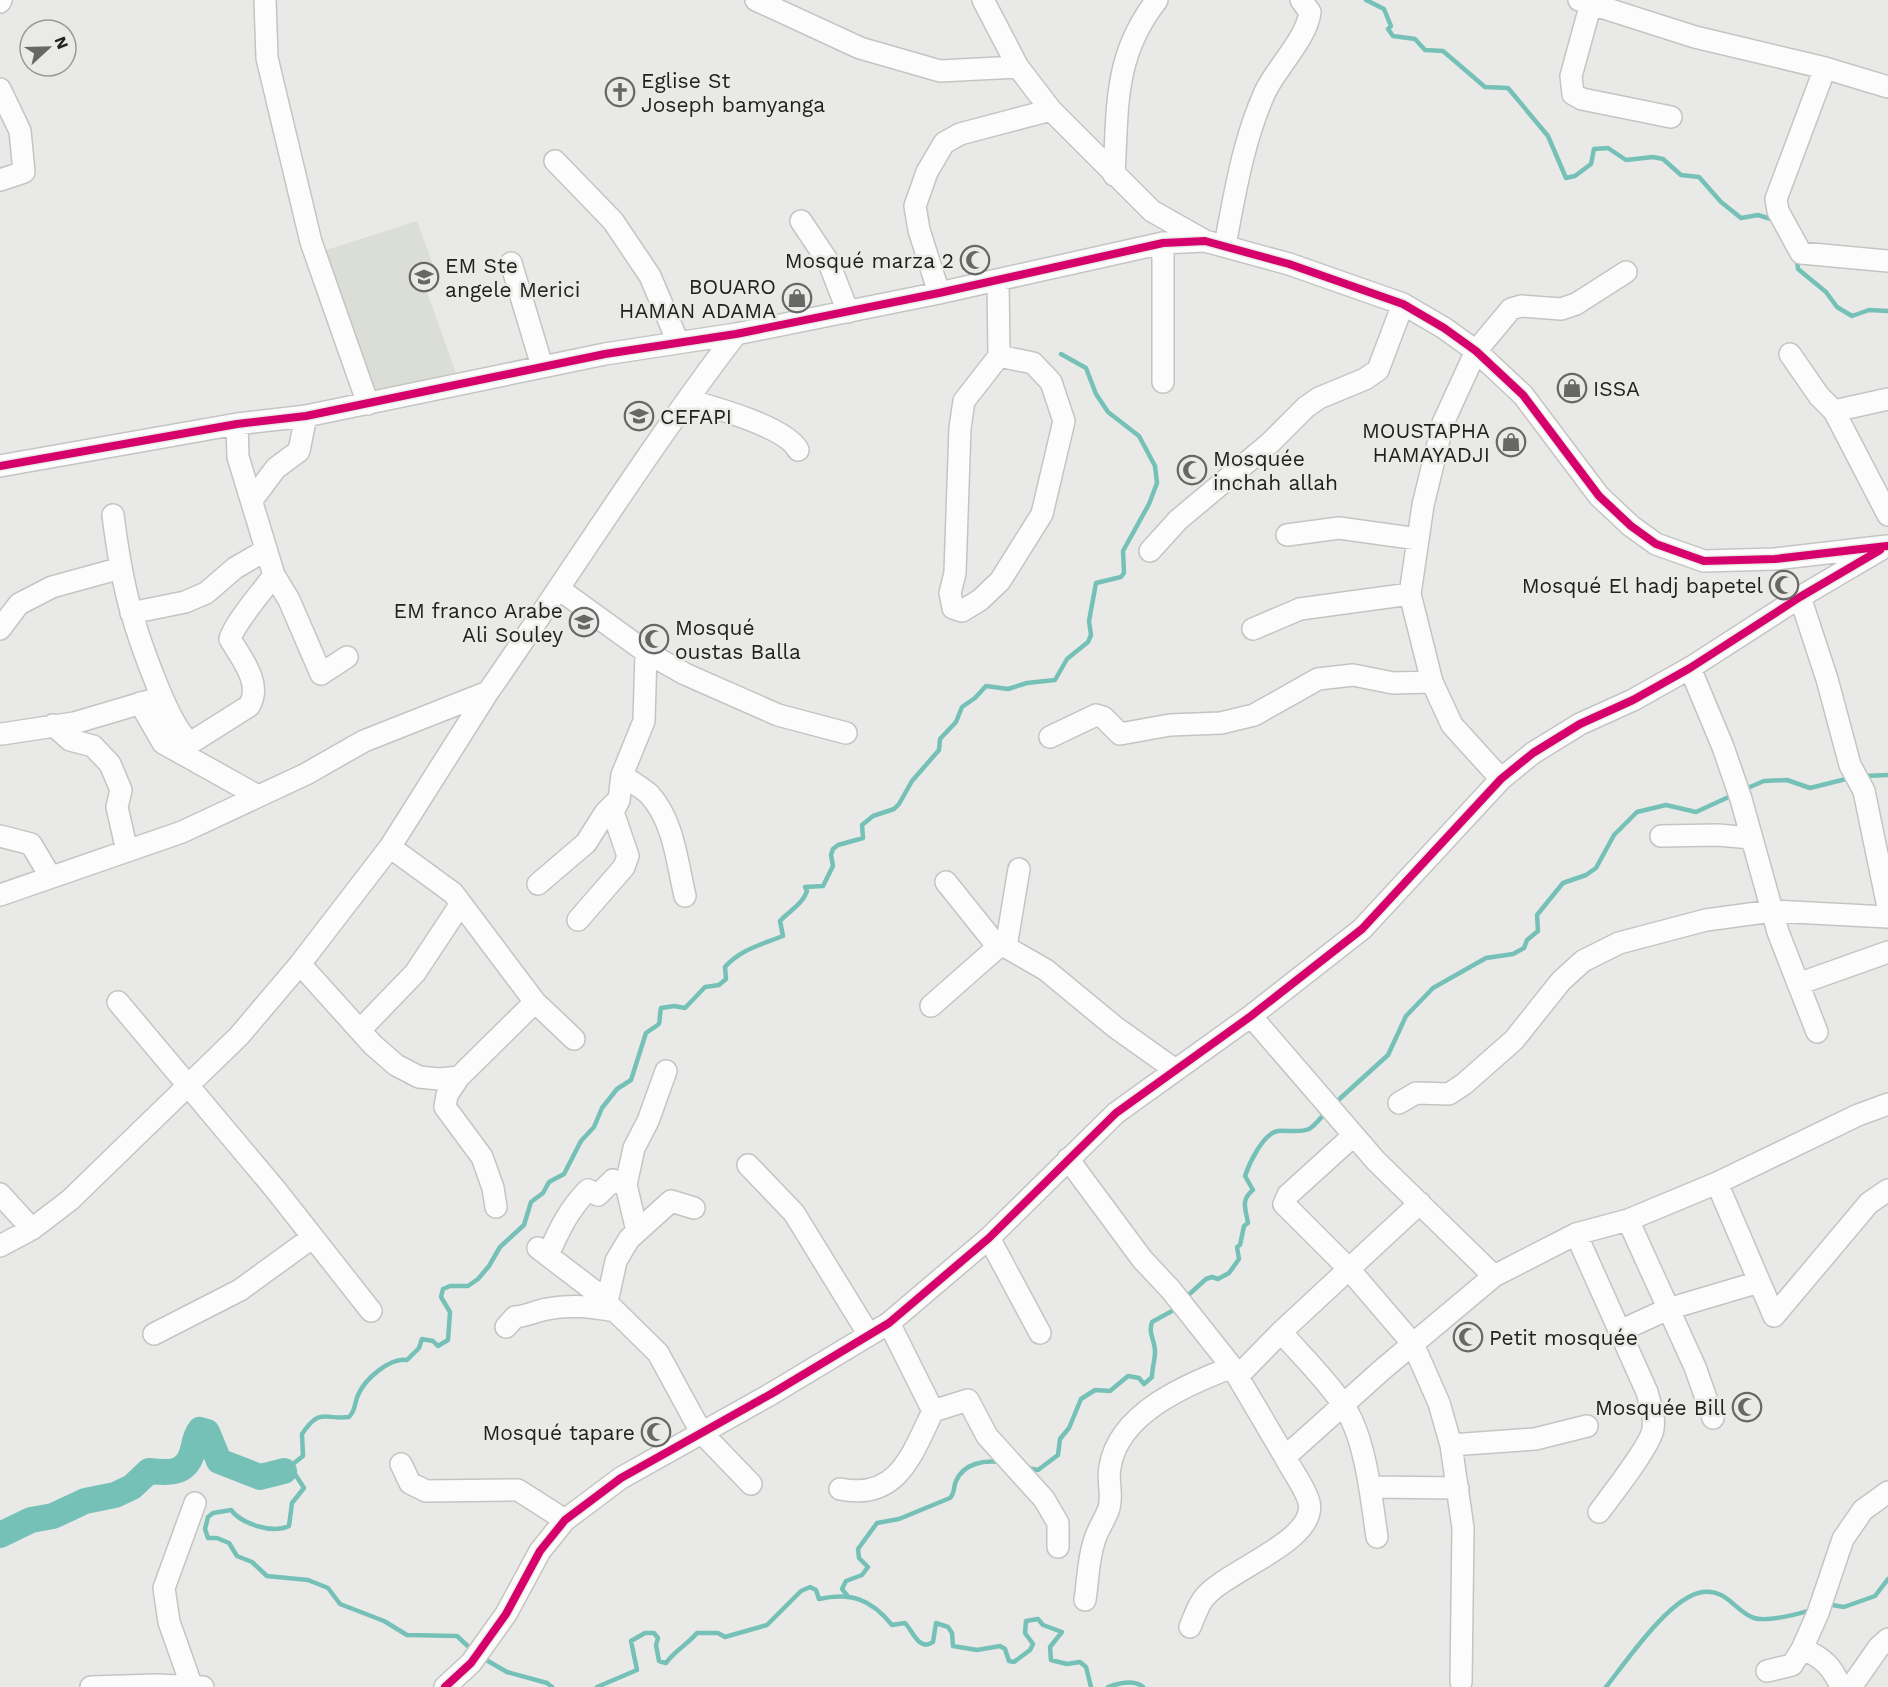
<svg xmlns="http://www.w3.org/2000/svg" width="1888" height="1687" viewBox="0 0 1888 1687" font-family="'Work Sans',sans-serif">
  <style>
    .built { fill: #dbded7 }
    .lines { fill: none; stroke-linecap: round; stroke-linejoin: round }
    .stream { stroke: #76c1b7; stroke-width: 4.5 }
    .river { stroke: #76c1b7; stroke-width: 26 }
    .minor-casing { stroke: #c4c5c3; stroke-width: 24 }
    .minor { stroke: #fcfcfc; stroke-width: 21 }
    .cycleway-casing { stroke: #eaebe7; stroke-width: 11 }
    .cycleway { stroke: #d6006c; stroke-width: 8 }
    .labels { text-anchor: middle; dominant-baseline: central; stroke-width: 5; stroke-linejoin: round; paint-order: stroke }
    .poi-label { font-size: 21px; fill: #212220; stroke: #eaebe7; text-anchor: start }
  </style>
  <rect width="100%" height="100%" fill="#e9eae8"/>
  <path class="built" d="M 417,221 L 435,270 L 421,275 L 456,373 L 370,398 L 320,252 Z"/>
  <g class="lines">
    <path class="stream" d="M 1366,0 L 1384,9 L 1391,26 L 1388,29 L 1393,36 L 1415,39 L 1425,50 L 1443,51 L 1485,87 L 1508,88 L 1548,136 L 1566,178 L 1575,176 L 1591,164 L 1594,149 L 1608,148 L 1626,160 L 1653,157 L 1663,159 L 1681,175 L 1699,177 L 1721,202 L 1741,218 L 1758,215 L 1774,220
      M 1797,259 L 1798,269 L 1826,292 L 1837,307 L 1852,316 L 1869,310 L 1888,311
      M 1864,776 L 1888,775
      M 1743,790 L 1764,781 L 1787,780 L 1810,788 L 1850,778
      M 1334,1104 L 1388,1055 L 1406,1016 L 1433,988 L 1486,958 L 1513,954 L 1524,948 L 1527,940 L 1538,931 L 1537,915 L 1563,883 L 1586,875 L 1596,868 L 1614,835 L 1637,812 L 1666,805 L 1696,812 L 1733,795
      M 1184,1299 L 1206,1279 L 1212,1277 L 1218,1279 L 1229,1273 L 1239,1259 L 1237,1247 L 1240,1245 L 1244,1226 L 1248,1223 C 1246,1210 1240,1200 1253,1190 L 1245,1176 C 1249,1164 1263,1133 1278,1131 C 1287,1130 1300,1133 1309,1129 C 1315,1126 1322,1116 1326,1112
      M 1027,1468 L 1038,1470 L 1058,1455 L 1060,1439 L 1069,1428 L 1081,1399 L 1095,1390 L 1110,1391 L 1128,1376 L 1139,1378 L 1144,1384 L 1152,1377 C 1152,1368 1155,1360 1155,1352 C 1155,1340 1148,1334 1152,1322 L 1172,1311 L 1175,1306
      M 284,1471 L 303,1456 L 302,1434 C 320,1407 324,1420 349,1417 C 356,1410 354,1404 358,1395 C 365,1379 390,1357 407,1360 L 419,1348 L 422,1339 L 433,1341 L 438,1346 L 448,1340 L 450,1312 L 441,1297 L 443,1289 L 450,1286 L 468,1286 L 478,1279 L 489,1266 L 500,1247 L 524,1225 L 531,1202 L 543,1193 L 549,1182 L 564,1174 L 581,1141 L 594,1127 L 602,1108 L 617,1089 L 631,1080 L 646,1033 C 665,1019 657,1030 661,1008 L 674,1006 L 685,1008 L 705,987 L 719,985 L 726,979 L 725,967 C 739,950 763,944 783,936 L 780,921 C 789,911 803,904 807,891 L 805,887 L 823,886 L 833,866 L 831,855 L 833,849 L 838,845 L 863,838 L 862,825 L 873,816 L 894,809 L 899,804 L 912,781 L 939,750 L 940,739 L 956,722 L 962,707 L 975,698 L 986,686 L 1008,689 L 1027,683 L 1055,680 L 1067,659 L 1088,642 L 1091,635 L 1089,621 L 1096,583 L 1121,577 L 1124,573 L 1123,551 L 1149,504 L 1157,483 L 1155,466 L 1139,436 L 1108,412 L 1096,394 L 1086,368 L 1061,354
      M 284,1471 L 293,1471 L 304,1488 L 292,1503 L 289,1526 C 272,1534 242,1524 231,1510 L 213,1513 L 208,1517 L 205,1529 L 208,1538 L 217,1538 L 229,1543 L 237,1556 L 252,1562 L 267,1576 L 308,1580 L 328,1588 L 340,1604 L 384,1621 L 407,1635 L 457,1636 L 472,1650
      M 847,1595 L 842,1589 L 846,1581 L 862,1575 L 868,1567 L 859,1558 L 858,1549 L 877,1523 L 899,1519 L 950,1498 C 955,1493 953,1488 956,1481 C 964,1463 984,1460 1001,1462
      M 1826,1604 L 1844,1607 L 1875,1596 L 1888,1579
      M 481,1657 L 507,1672 L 547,1683 L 552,1687
      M 597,1687 L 637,1670 L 631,1641 L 645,1633 L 654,1633 L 658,1638 L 656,1645 L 659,1661 L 666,1663 C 675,1650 687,1645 697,1633 L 718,1633 L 725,1637 L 767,1625 L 801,1591 L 810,1587 L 816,1590 L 819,1599 C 851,1592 871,1599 892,1625 L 905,1623 C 913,1631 919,1652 933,1642 L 936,1623 L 948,1627 L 952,1633 L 953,1646 L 977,1650 L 1000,1646 L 1005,1649 L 1009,1661 L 1014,1662 L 1030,1650 L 1033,1644 L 1025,1633 L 1026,1621 L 1038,1619 L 1043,1625 L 1062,1632 L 1050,1647 L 1051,1660 L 1067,1664 L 1080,1662 L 1086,1667 L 1091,1687
      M 1108,1687 C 1119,1683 1134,1679 1143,1687
      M 1606,1687 C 1626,1662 1670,1596 1703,1592 C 1727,1589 1736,1612 1754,1618 C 1766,1622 1801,1614 1813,1609"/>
    <path class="river" d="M 0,1535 L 31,1520 L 53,1516 L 85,1501 L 115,1495 L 132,1487 L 149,1471 C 166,1473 186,1475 192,1453 C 195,1444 194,1438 200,1430 L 207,1432 L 219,1461 L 260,1477 L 284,1471"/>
    <g class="minor-casing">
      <path id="minor" d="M 265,0 L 267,58 L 311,242 L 368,404
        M 756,0 L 860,48 L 940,71 L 1018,67
        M 983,0 L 1018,67 L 1051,110 L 1152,211 L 1205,241
        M 1579,0 L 1695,37 L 1825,68 L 1888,87
        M 0,2 L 1,0
        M 1591,3 L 1571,76 L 1573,94 L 1582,99 L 1671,117
        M 1825,68 L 1776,199 L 1778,211 L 1801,253 L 1888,261
        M 0,89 L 20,131 L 24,172 L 0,180
        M 555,161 L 613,221 L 650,276 L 678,342
        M 1114,175 C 1118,108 1113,56 1157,0
        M 801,221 L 829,263 L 848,312
        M 1225,245 C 1235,193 1243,141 1265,92 C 1277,67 1307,38 1310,12 L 1301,0
        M 511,263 L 542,366
        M 998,280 L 999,356 L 964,401 L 960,428 L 955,573 L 950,593 L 953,608 L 962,611 L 980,600 L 1000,581 L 1042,514 L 1064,421 L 1051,382 L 1033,363 L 999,356
        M 939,293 L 919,230 L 915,206 L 927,172 L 944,143 L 960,134 L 1051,110
        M 1790,354 L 1819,396 L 1834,411 L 1888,515
        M 1163,382 L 1163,243
        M 688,400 C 713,407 786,427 798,450
        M 1834,411 L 1888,399
        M 0,466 L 237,424 L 306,416 L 605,354 L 736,334 L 939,293 L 1163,243 L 1205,241 L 1289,264 L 1403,304 L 1444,328 L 1476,351 L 1523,395 L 1599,496 L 1631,526 L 1656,544 L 1704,561 L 1775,559 L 1887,546
        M 252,500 L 276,468 L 299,451 L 306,416
        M 113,515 C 117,547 122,579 131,611 C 137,632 172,739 192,742 L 249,706 C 263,684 241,658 230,639 C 235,622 262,592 274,575 L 238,457 L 237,424
        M 1287,535 L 1339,528 L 1418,539
        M 1150,551 L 1178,520 L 1270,443 L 1306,407 L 1319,398 L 1365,379 L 1378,370 L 1403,304
        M 274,575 L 289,600 L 321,674 L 347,657
        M 559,589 L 646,652 L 644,721 L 622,775 L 619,800 L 613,812 L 628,856 L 624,867 L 578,920
        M 1800,597 L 1827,679 L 1850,765 L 1864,791 L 1888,907
        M 131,613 L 185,602 L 206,593 L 235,568 L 266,550
        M 0,629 L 19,604 L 52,587 L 121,568
        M 1253,629 L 1300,609 L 1410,594
        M 646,652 L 685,674 L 778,715 L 846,733
        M 1690,668 L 1723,747 L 1741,799 L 1778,932 L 1817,1032
        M 488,692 C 571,573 648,449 736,334
        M 140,703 L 163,743 L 258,796
        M 53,725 L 70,740 L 93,746 L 110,764 L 121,790 L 117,807 L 127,851
        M 2,734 L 74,723 L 162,697
        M 1050,737 L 1096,715 L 1103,717 L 1120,734 L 1170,725 L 1221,723 L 1254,715 L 1318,679 L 1353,675 L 1393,683 L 1432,682
        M 622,775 C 630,781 641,787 649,794 C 674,821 677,862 685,896
        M 1501,779 L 1452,725 L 1432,682 L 1410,594 L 1423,505 L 1443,423 L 1476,351 L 1511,309 L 1521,306 L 1561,309 L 1576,304 L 1626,272
        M 0,836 L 31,844 L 50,876
        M 1661,836 L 1718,835 L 1751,838
        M 390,847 L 453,893 L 535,1002 L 574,1039
        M 946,882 L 998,947
        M 538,884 L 586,843 L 605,813 L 618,800
        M 0,895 L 182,832 L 306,774 L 364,741 L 488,692 L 390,847 L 300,964 L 239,1036 L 70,1200 L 32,1229 L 0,1246
        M 1006,947 L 1046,970 L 1115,1027 L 1174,1069
        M 300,964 L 373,1045 L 396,1065 L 419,1077 L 439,1079 L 459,1077 L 535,1002
        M 1798,984 L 1888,952
        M 118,1002 L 275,1189 L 371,1311
        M 931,1006 L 998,947 L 1006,947 L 1019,869
        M 1251,1016 L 1376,1161 L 1494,1276
        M 360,1030 L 415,973 L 460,905
        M 459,1077 L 447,1095 L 445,1107 L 482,1157 L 493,1188 L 496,1207
        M 1399,1103 L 1416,1093 L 1449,1094 L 1464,1084 L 1514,1040 L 1561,981 L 1583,961 L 1619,943 L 1706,920 L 1772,911 L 1888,917
        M 1353,1136 L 1288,1195 L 1284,1204 L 1348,1268 L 1413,1344 L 1439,1403 L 1451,1445 L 1463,1528 L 1461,1682
        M 1068,1159 L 1142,1259 L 1171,1290 L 1232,1367 L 1285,1457 L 1383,1369 L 1494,1276 L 1576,1234 L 1628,1220 L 1717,1183 L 1858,1115 L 1888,1104
        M 748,1165 L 794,1213 L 869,1335
        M 1717,1183 L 1774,1316 L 1869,1203 L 1888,1190
        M 0,1194 L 32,1229
        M 1628,1220 L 1695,1367 L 1713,1418
        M 637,1231 L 626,1185 L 634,1148 L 648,1121 L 666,1071
        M 1576,1234 L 1647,1392 C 1650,1404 1655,1416 1653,1429 C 1651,1445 1610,1497 1599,1512
        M 989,1238 L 1040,1333
        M 538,1248 L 597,1293 L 658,1353 L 701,1432 L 751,1484
        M 548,1255 C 559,1230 569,1209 588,1190 L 598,1195 L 613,1180 L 626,1185
        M 607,1302 L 616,1261 L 629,1239 L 671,1201 L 694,1208
        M 889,1323 L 933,1411
        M 506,1327 L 515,1317 C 527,1316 536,1311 547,1309 C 571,1304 592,1307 615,1311
        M 1620,1331 L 1668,1309 L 1759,1282
        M 1281,1332 C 1301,1355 1324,1377 1342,1403 C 1366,1437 1371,1497 1377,1537
        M 154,1334 L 240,1290 L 313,1237
        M 1238,1376 L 1281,1332 L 1420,1203
        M 1451,1445 L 1535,1439 L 1587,1426
        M 401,1464 L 410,1483 L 426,1491 L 518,1490 L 565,1520
        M 1370,1487 L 1458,1488
        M 840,1489 C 898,1501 912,1454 933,1411 L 968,1400 L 987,1436 L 1044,1499 L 1058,1523 L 1058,1547
        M 1085,1600 C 1088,1581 1088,1560 1094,1542 C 1097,1530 1105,1520 1109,1508 C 1113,1494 1107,1481 1110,1467 C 1119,1412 1187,1385 1232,1367
        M 1190,1627 C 1194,1618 1198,1605 1204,1598 C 1226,1570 1318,1541 1309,1502 C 1305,1487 1292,1471 1285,1457
        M 1802,1649 C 1823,1657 1832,1667 1841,1687
        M 1767,1671 L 1792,1665 L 1802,1649 L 1818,1613 L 1843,1539 L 1863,1510 L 1888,1492
        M 91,1687 L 156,1685 L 203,1687
        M 192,1687 L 169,1622 L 164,1588 L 195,1503
        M 445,1687 L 471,1663 L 506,1614 L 540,1551 L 565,1520 L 621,1478 L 771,1394 L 889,1323 L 989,1238 L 1116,1113 L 1251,1016 L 1362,929 L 1501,779 L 1533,753 L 1580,724 L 1633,700 L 1690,668 L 1800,597 L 1880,550
        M 1851,1687 L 1879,1647 L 1888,1639"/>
    </g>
    <use href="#minor" class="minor"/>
    <g class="cycleway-casing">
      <path id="cycleway" d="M 0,466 L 237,424 L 306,416 L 605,354 L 736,334 L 939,293 L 1163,243 L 1205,241 L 1289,264 L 1403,304 L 1444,328 L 1476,351 L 1523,395 L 1599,496 L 1631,526 L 1656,544 L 1704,561 L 1775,559 L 1887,546
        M 445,1687 L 471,1663 L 506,1614 L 540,1551 L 565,1520 L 621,1478 L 771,1394 L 889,1323 L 989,1238 L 1116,1113 L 1251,1016 L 1362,929 L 1501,779 L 1533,753 L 1580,724 L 1633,700 L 1690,668 L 1800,597 L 1880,550"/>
    </g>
    <use href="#cycleway" class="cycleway"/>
  </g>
  <defs>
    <g id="church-ring" transform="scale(1.5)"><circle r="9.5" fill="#eaebe7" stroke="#676866" stroke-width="1.5"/><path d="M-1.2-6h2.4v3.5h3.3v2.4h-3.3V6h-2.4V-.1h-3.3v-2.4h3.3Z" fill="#676866"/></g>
    <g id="mosque-ring" transform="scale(1.5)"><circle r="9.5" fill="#eaebe7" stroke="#676866" stroke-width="1.5"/><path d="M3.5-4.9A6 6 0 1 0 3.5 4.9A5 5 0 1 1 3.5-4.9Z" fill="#676866"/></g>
    <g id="school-ring" transform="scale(1.5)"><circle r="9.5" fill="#eaebe7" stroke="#676866" stroke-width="1.5"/><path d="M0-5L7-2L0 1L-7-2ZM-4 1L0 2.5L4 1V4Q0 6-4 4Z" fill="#676866"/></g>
    <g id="shop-ring" transform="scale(1.5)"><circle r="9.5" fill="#eaebe7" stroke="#676866" stroke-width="1.5"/><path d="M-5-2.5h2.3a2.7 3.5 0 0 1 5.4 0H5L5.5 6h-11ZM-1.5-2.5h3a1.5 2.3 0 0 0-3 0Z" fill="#676866"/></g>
    <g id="university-ring" transform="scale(1.5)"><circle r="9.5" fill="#eaebe7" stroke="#676866" stroke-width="1.5"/><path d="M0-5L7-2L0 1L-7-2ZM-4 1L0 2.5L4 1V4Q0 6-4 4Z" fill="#676866"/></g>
  </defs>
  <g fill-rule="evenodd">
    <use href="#church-ring" x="620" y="92"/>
    <use href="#mosque-ring" x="975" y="260"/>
    <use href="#school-ring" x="424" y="277"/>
    <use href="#shop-ring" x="797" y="298"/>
    <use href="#shop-ring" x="1572" y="388"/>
    <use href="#university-ring" x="639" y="416"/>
    <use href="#shop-ring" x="1511" y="442"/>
    <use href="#mosque-ring" x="1192" y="470"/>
    <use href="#mosque-ring" x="1784" y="585"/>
    <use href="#school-ring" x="584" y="622"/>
    <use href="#mosque-ring" x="654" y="639"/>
    <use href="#mosque-ring" x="1468" y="1337"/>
    <use href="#mosque-ring" x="1747" y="1407"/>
    <use href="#mosque-ring" x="656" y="1432"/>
  </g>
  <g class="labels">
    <g class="poi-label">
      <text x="641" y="80">Eglise St<tspan x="641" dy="24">Joseph bamyanga</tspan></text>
      <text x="954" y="260" text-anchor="end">Mosqué marza 2</text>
      <text x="445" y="265">EM Ste<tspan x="445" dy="24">angele Merici</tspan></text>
      <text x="776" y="286" text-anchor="end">BOUARO<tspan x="776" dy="24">HAMAN ADAMA</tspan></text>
      <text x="1593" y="388">ISSA</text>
      <text x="660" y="416">CEFAPI</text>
      <text x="1490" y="430" text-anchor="end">MOUSTAPHA<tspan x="1490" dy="24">HAMAYADJI</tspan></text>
      <text x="1213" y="458">Mosquée<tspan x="1213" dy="24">inchah allah</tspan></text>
      <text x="1763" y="585" text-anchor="end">Mosqué El hadj bapetel</text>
      <text x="563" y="610" text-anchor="end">EM franco Arabe<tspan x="563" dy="24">Ali Souley</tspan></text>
      <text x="675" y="627">Mosqué<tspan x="675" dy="24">oustas Balla</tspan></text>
      <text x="1489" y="1337">Petit mosquée</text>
      <text x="1726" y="1407" text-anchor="end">Mosquée Bill</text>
      <text x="635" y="1432" text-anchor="end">Mosqué tapare</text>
    </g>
  </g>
  <g transform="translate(48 48) rotate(68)"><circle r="28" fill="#eaebe7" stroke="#9a9b97" stroke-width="1.5"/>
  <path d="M0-4.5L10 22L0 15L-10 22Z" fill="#676866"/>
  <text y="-9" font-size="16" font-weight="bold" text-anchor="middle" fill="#212220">N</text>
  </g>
</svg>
